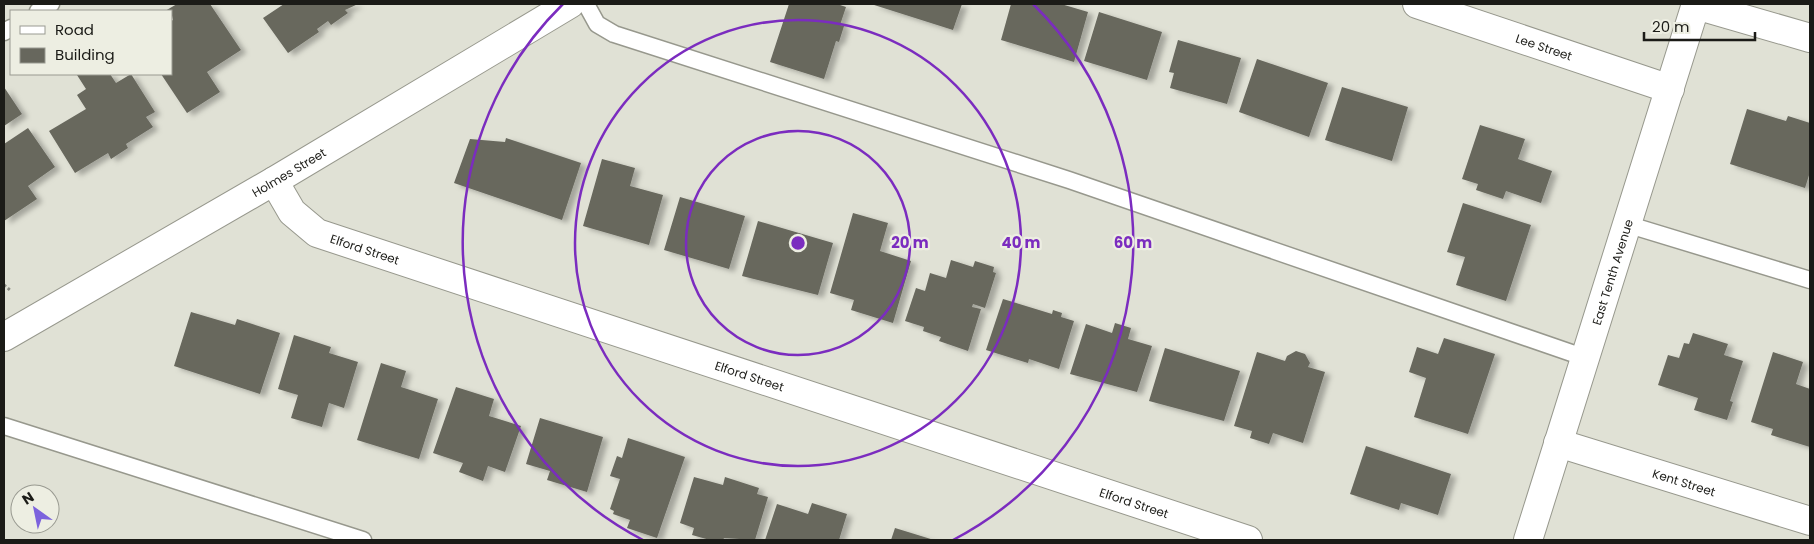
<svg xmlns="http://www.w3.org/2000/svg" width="1814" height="544" viewBox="0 0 1814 544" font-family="Poppins,sans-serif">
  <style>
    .building { fill: #67675d; filter: url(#shadow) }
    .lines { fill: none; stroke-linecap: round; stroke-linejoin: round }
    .service-casing { stroke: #97988d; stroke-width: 19 }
    .minor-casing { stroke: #97988d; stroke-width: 30 }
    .tertiary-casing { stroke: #97988d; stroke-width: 30 }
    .secondary-casing { stroke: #97988d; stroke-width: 30 }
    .path { stroke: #8a8b83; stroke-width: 3; stroke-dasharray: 2.5 2.5; stroke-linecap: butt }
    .service { stroke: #fff; stroke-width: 16 }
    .minor { stroke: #fff; stroke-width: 28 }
    .tertiary { stroke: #fff; stroke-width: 28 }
    .secondary { stroke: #fff; stroke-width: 28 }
    .ring { fill: none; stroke: #7b2cbf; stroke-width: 2.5 }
    .labels { text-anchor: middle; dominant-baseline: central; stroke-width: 4.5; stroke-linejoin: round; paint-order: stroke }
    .street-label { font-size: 12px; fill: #1b1b17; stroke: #edeee2 }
    .centre { fill: #7b2cbf; stroke: #edeee2; stroke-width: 2.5 }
    .ring-label { font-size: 15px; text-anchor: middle; font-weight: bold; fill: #7b2cbf; stroke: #edeee2; stroke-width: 4.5; stroke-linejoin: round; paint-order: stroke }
  </style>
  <defs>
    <filter id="shadow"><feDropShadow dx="5.5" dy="3" stdDeviation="2.5" flood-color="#0004"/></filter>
  </defs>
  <rect width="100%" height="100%" fill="#e0e1d5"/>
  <path class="building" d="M 177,4 L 210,4 L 241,50 L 207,72 L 220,92 L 187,113 L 161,74 L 171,74 L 171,21 L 173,20 L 171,11 L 165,11 Z
    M 284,4 L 358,4 L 345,10 L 348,13 L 331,25 L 328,21 L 317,29 L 319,32 L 288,53 L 263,18 Z
    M 789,4 L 837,4 L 846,7 L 840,25 L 844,26 L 839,42 L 836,41 L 824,79 L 770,62 Z
    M 871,4 L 962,4 L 953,30 Z
    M 1011,4 L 1061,4 L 1088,12 L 1074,62 L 1001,40 Z
    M 1099,12 L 1162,32 L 1147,80 L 1084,61 Z
    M 1178,40 L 1241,58 L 1227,104 L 1170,88 L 1174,73 L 1169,72 Z
    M 1257,59 L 1328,83 L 1309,137 L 1239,112 Z
    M 79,74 L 110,74 L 116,83 L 131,74 L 155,112 L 146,117 L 153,127 L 126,144 L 128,148 L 111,159 L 108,153 L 75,173 L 49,131 L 86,109 L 77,95 L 86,89 L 77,75 Z
    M 4,87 L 22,114 L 4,126 Z
    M 1342,87 L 1408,107 L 1392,161 L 1325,140 Z
    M 1747,109 L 1786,121 L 1788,116 L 1810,123 L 1810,172 L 1805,188 L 1730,164 Z
    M 1480,125 L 1525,139 L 1518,159 L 1552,171 L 1541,203 L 1506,191 L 1503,199 L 1476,190 L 1478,184 L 1462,179 Z
    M 28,128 L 55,167 L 28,186 L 37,199 L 4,221 L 4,144 Z
    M 506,138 L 581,163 L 562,220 L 454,183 L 470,139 L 505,142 Z
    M 602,159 L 635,168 L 630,186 L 663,195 L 649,245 L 583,226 Z
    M 680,197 L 745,216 L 729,269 L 664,250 Z
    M 1463,203 L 1531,225 L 1506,301 L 1456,285 L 1465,257 L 1447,252 Z
    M 853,213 L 888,223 L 880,251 L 911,261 L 893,323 L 851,310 L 854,300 L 830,293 Z
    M 758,221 L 833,243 L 818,295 L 742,276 Z
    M 951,260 L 973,267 L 975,261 L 994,267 L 993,272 L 996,273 L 985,308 L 973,304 L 972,307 L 981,309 L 968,351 L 939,341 L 941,337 L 923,331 L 924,327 L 905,321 L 916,288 L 925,291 L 930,273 L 946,278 Z
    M 1003,299 L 1052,314 L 1053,310 L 1062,313 L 1061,317 L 1074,321 L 1059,369 L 1029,359 L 1028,363 L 986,350 Z
    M 191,312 L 235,325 L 237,319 L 280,333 L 260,394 L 174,366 Z
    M 1115,323 L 1131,328 L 1128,339 L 1152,346 L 1137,392 L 1070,374 L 1086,324 L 1112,333 Z
    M 1693,333 L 1728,344 L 1724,355 L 1743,361 L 1730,401 L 1733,402 L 1727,420 L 1694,410 L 1698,398 L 1658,385 L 1668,355 L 1679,358 L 1684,343 L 1689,344 Z
    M 294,335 L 331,347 L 329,353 L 358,362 L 344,408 L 329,403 L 322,427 L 291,418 L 298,395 L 278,389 Z
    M 1444,338 L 1495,354 L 1468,434 L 1414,417 L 1426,378 L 1409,372 L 1417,347 L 1438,354 Z
    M 1165,348 L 1240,371 L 1224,421 L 1149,401 Z
    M 1296,351 L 1305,354 L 1310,363 L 1308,367 L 1325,372 L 1303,443 L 1273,433 L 1269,444 L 1250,438 L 1252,431 L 1234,426 L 1257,352 L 1285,361 L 1287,356 Z
    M 1773,352 L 1803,362 L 1796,384 L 1810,389 L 1810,447 L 1771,435 L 1773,429 L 1751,422 Z
    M 381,363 L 406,371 L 401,387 L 438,399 L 419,459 L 357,440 Z
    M 456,387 L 494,399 L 489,416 L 521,426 L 505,472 L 488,466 L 483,481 L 459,472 L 463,463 L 433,453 Z
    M 540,418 L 603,437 L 587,492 L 547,480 L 550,471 L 526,464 Z
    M 628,438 L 685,457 L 657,538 L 627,528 L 630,520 L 613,514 L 614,511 L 610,509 L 620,479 L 610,476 L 617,456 L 622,458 Z
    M 1366,446 L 1451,474 L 1438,515 L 1401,503 L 1399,510 L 1350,494 Z
    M 694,477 L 723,485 L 725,477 L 759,488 L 757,494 L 768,497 L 755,540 L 724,538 L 723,540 L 710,540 L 692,535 L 694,528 L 680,523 Z
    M 812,503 L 847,514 L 839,540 L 765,540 L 777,504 L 808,514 Z
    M 895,528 L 934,540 L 891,540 Z"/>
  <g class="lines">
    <g class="service-casing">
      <path id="service" d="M 586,4 L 597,24 L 614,34 L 1069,180 L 1586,358
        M 38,11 L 51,4
        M 4,32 L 11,28
        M 1626,224 L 1810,280
        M 4,426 L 363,540"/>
    </g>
    <g class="minor-casing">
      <g id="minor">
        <path id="s1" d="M 1417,4 L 1670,89"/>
        <path d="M 1696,5 L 1810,38"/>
        <path id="s2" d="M 274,181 L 292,212 L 317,233 L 1248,540"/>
        <path id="s3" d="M 1558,443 L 1810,521"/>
      </g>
    </g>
    <g class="tertiary-casing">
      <g id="tertiary">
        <path id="s4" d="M 4,337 L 274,181 L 570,4"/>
      </g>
    </g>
    <g class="secondary-casing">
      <g id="secondary">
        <path id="s5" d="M 1528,540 L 1696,4"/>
      </g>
    </g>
    <path class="path" d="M 4,285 L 10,290"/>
    <use href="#service" class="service"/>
    <use href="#minor" class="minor"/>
    <use href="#tertiary" class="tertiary"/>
    <use href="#secondary" class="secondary"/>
  </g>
  <g class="ring">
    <circle cx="798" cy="243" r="112"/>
    <circle cx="798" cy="243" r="223"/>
    <path d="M643 540A335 335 0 0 1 563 4M1033 4A335 335 0 0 1 953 540"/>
  </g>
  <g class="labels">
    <g class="street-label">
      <text stroke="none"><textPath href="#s1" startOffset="134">Lee Street</textPath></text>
      <text stroke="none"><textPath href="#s4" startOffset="329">Holmes Street</textPath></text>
      <text stroke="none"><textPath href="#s2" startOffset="119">Elford Street</textPath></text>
      <text stroke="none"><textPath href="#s5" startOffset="281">East Tenth Avenue</textPath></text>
      <text stroke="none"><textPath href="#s2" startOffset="524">Elford Street</textPath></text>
      <text stroke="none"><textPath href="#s3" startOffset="132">Kent Street</textPath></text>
      <text stroke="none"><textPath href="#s2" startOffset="929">Elford Street</textPath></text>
    </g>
  </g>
  <circle cx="798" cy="243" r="8" class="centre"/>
  <g class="ring-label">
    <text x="910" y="248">20 m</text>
    <text x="1021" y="248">40 m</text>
    <text x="1133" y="248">60 m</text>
  </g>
  <rect width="1814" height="544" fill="none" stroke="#1b1b17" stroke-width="10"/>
  <rect x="10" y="10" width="162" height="65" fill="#edeee2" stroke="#999a91"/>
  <rect x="20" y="26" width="25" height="8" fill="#ffffff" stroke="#999a91"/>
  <text x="55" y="35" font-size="15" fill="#1b1b17">Road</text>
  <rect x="20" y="48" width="25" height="15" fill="#67675d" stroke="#999a91"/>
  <text x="55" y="60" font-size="15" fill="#1b1b17">Building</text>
  <g transform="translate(35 509) rotate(327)"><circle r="24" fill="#edeee2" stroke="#999a91"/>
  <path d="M0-4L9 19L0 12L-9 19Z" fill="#7c62dd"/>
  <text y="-8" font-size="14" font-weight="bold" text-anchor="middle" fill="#1b1b17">N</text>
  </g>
  <path d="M1644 32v8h111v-8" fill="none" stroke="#1b1b17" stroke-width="2.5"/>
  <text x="1652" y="32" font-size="15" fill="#1b1b17" stroke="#edeee2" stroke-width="4" paint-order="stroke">20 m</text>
</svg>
